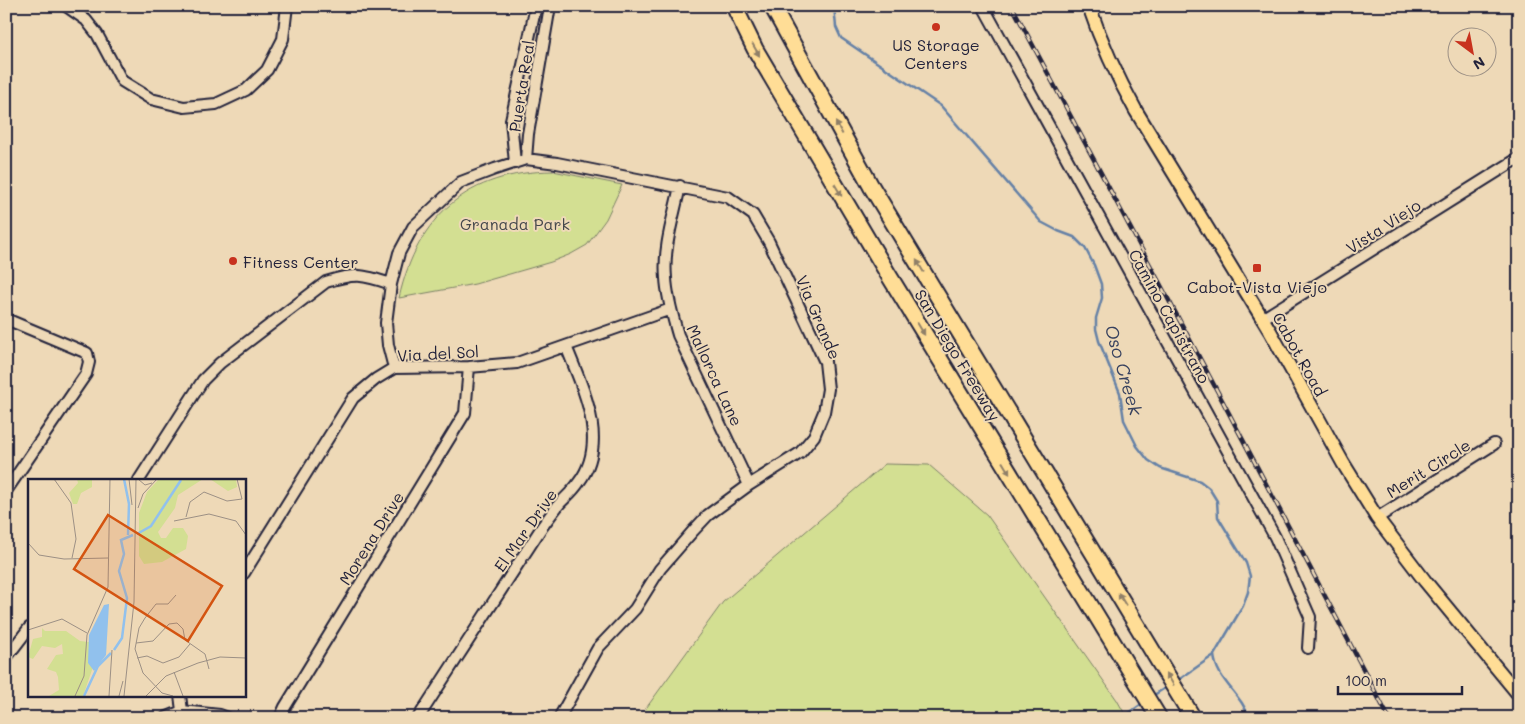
<svg xmlns="http://www.w3.org/2000/svg" width="1525" height="724" viewBox="0 0 1525 724" font-family="Mali,sans-serif">
  <style>
    .green { fill: #d3df92; stroke: #7a8066 }
    .lines { fill: none; stroke-linecap: round; stroke-linejoin: round }
    .stream { stroke: #6581a6; stroke-width: 2.5 }
    .minor-casing { stroke: #22223b; stroke-width: 14 }
    .major-casing { stroke: #22223b; stroke-width: 16 }
    .highway-casing { stroke: #22223b; stroke-width: 19 }
    .minor { stroke: #eed9b7; stroke-width: 10 }
    .major { stroke: #ffdd96; stroke-width: 12 }
    .highway { stroke: #ffdd96; stroke-width: 15 }
    .rail-casing { stroke: #22223b; stroke-width: 4.5 }
    .rail { stroke: #eed9b7; stroke-width: 2.5; stroke-dasharray: 8; stroke-linecap: butt }
    .oneway { fill: #908068 }
    .poi-dot { fill: #c8321e; stroke: #eed9b7; stroke-width: 2 }
    .labels { text-anchor: middle; dominant-baseline: central; stroke-width: 4; stroke-linejoin: round; paint-order: stroke }
    .poi-label { font-size: 16px; fill: #22223b; stroke: #eed9b7 }
    .street-label { font-size: 16px; fill: #22223b; stroke: #eed9b7 }
    .park-label { font-size: 16px; fill: #45484c; stroke: #eed9b7 }
    .water-label { font-size: 18px; font-style: italic; fill: #38425f; stroke: #eed9b7 }
    .inset-river { fill: none; stroke: #91c1ed; stroke-width: 2.5 }
    .inset-road { fill: none; stroke: #9c9085; stroke-width: 1 }
    .view { fill: #d45411; fill-opacity: 0.15; stroke: #d45411; stroke-width: 2.5 }
    .inset-edge { fill: none; stroke: #22223b; stroke-width: 2.5 }
  </style>
  <rect width="100%" height="100%" fill="#eed9b7"/>
  <filter id="ink" filterUnits="userSpaceOnUse"><feTurbulence type="fractalNoise" baseFrequency=".02" numOctaves="2"/><feDisplacementMap in="SourceGraphic" scale="10" xChannelSelector="R" yChannelSelector="G"/><feConvolveMatrix kernelMatrix="1 2 1 2 8 2 1 2 1" color-interpolation-filters="sRGB"/></filter>
  <g filter="url(#ink)">
    <path class="green" d="M 553,171 L 622,185 L 606,219 L 587,245 L 571,254 L 551,262 L 475,284 L 399,298 C 418,215 468,172 553,171 Z
      M 885,464 L 929,465 L 987,515 L 1117,700 L 1127,718 L 639,718 L 723,602 Z"/>
    <g class="lines">
      <path class="stream" d="M 834,6 L 836,27 L 841,38 L 941,106 L 1041,222 L 1058,231 L 1074,237 L 1085,248 L 1094,265 L 1101,284 L 1102,298 L 1096,318 L 1096,329 L 1099,341 L 1120,393 L 1124,420 L 1137,446 L 1148,460 L 1160,468 L 1200,481 L 1209,488 L 1217,501 L 1218,517 L 1246,563 L 1250,576 L 1248,592 L 1243,606 L 1214,655 L 1177,681
        M 1214,655 C 1216,680 1242,694 1249,718
        M 1151,697 L 1168,686
        M 1122,718 L 1143,703"/>
      <g class="minor-casing">
        <path id="minor" d="M 66,6 L 86,20 L 97,34 L 122,81 L 151,99 L 184,107 L 216,104 L 246,90 L 267,70 L 283,39 L 287,6
          M 983,6 L 1275,537 L 1310,617 L 1308,648
          M 526,159 L 528,134 L 550,6
          M 515,163 L 511,120 L 536,6
          M 680,186 C 674,216 663,247 666,278 C 667,298 673,317 678,335 L 749,485
          M 6,319 L 87,353 L 89,362 L 86,374 L 6,491
          M 1262,319 L 1519,158
          M 394,368 L 388,345 L 386,323 L 391,284 L 399,253 L 413,227 L 461,182 L 495,169 L 526,159 L 557,163 L 728,197 L 753,215 L 769,242 L 825,362 L 828,389 L 824,412 L 814,436 L 800,453 L 749,485 L 708,515 L 693,531 L 660,569 L 635,609 L 598,648 L 559,718
          M 139,480 L 203,380 L 220,363 L 326,282 C 355,273 362,274 391,284
          M 1377,518 L 1494,444
          M 244,573 L 353,398 L 376,379 L 394,368 L 469,367 L 517,363 L 671,309
          M 6,658 L 29,628
          M 180,695 L 182,711
          M 165,718 L 182,711 L 220,715 L 228,718
          M 280,718 L 285,707 L 465,413 L 469,367
          M 418,718 L 542,527 C 548,519 554,510 561,502 C 567,496 574,490 579,482 C 610,441 582,387 566,346"/>
      </g>
      <g class="major-casing">
        <path id="major" d="M 1089,6 C 1101,42 1117,77 1136,111 L 1270,331 L 1343,463 L 1377,518 L 1425,581 L 1519,695"/>
      </g>
      <g class="highway-casing">
        <path id="highway" d="M 734,6 L 755,49 L 888,274 L 1159,718
          M 772,6 L 871,186 L 1193,718"/>
      </g>
      <use href="#minor" class="minor"/>
      <use href="#major" class="major"/>
      <use href="#highway" class="highway"/>
      <g class="rail-casing">
        <path id="rail" d="M 1012,6 L 1222,400 L 1389,718"/>
      </g>
      <use href="#rail" class="rail"/>
    </g>
    <defs><path id="oneway-solid" d="M-6-.8H1V-3.2L6.5 0L1 3.2V.8H-6Z" transform="scale(1.25)"/></defs>
    <g class="oneway">
      <use href="#oneway-solid" transform="translate(756 50) rotate(61)"/>
      <use href="#oneway-solid" transform="translate(839 128) rotate(-119)"/>
      <use href="#oneway-solid" transform="translate(838 190) rotate(59)"/>
      <use href="#oneway-solid" transform="translate(920 266) rotate(-121)"/>
      <use href="#oneway-solid" transform="translate(921 329) rotate(59)"/>
      <use href="#oneway-solid" transform="translate(1006 468) rotate(59)"/>
      <use href="#oneway-solid" transform="translate(1122 599) rotate(-121)"/>
      <use href="#oneway-solid" transform="translate(1170 679) rotate(-121)"/>
    </g>
  </g>
  <g class="poi-dot">
    <circle cx="936" cy="27" r="5"/>
    <circle cx="233" cy="261" r="5"/>
    <rect x="1252" y="263" width="10" height="10" rx="2.5"/>
  </g>
  <g class="labels">
    <g class="poi-label">
      <text x="936" y="44">US Storage<tspan x="936" dy="18">Centers</tspan></text>
      <text x="243" y="261" text-anchor="start">Fitness Center</text>
      <text x="1257" y="286">Cabot-Vista Viejo</text>
    </g>
    <g class="street-label">
      <text transform="translate(521 86) rotate(-81)">Puerta Real</text>
      <text transform="translate(1383 226) rotate(-33)">Vista Viejo</text>
      <text transform="translate(1170 316) rotate(61)">Camino Capistrano</text>
      <text transform="translate(819 317) rotate(67)">Via Grande</text>
      <text transform="translate(438 353) rotate(-3)">Via del Sol</text>
      <text transform="translate(1300 354) rotate(61)">Cabot Road</text>
      <text transform="translate(958 355) rotate(59)">San Diego Freeway</text>
      <text transform="translate(715 375) rotate(65)">Mallorca Lane</text>
      <text transform="translate(1428 468) rotate(-32)">Merit Circle</text>
      <text transform="translate(525 530) rotate(-55)">El Mar Drive</text>
      <text transform="translate(371 538) rotate(-58)">Morena Drive</text>
    </g>
    <g class="park-label">
      <text x="515" y="223">Granada Park</text>
    </g>
    <g class="water-label">
      <text transform="translate(1124 370) rotate(74)">Oso Creek</text>
    </g>
  </g>
  <g transform="translate(28 479)">
    <rect width="218" height="218" fill="#eed9b7"/>
    <path d="M 49,0 L 64,0 L 64,8 L 53,14 L 49,25 L 45,25 L 41,14 L 50,4 ZM 131,0 L 175,0 L 150,16 L 147,29 L 130,53 L 133,59 L 138,59 L 145,49 L 155,49 L 160,57 L 158,70 L 134,83 L 116,85 L 111,77 L 111,34 L 119,13 ZM 182,0 L 208,0 L 209,8 L 200,12 ZM 80,128 L 78,171 L 65,188 L 55,217 L 21,217 L 31,211 L 30,198 L 28,193 L 19,190 L 28,176 L 35,175 L 34,165 L 27,169 L 14,167 L 5,180 L 0,178 L 5,160 L 14,158 L 14,149 L 17,152 L 38,152 L 52,162 L 61,163 Z" fill="#d3df92"/>
    <path d="M 81,125 L 78,176 L 66,192 L 60,184 L 61,156 L 76,126 Z" fill="#91c1ed"/>
    <path class="inset-river" d="M 96,0 L 101,25 L 100,56M 109,55 L 123,47 L 153,1M 86,171 L 94,159 L 99,119 L 91,92 L 96,75 L 93,61 L 105,56M 56,217 L 70,187 L 83,174"/>
    <path class="inset-road" d="M 26,0 L 43,24 L 48,60 L 44,79M 101,0 L 104,26M 110,0 L 117,6 L 124,4M 110,29 L 115,15 L 129,0M 158,38 L 162,23 L 176,13 L 199,22 L 214,20 L 209,0M 146,42 L 181,35 L 208,42 L 218,56M 0,64 L 11,76 L 36,80 L 80,79M 0,151 L 34,140 L 59,154M 108,164 L 125,162 L 141,145 L 149,144 L 155,150 L 157,161 L 177,175 L 181,190M 109,179 L 119,177 L 135,184 L 151,178 L 162,165M 146,193 L 155,217M 47,217 L 56,197 L 59,156 L 80,108 L 82,0M 81,217 L 84,171M 91,217 L 95,202M 96,217 L 106,123 L 108,0M 118,217 L 138,197 L 170,184 L 192,178 L 218,179M 145,217 L 134,214 L 115,194 L 107,170 L 111,149 L 117,139 L 128,125 L 140,125 L 148,116"/>
    <path class="view" d="M 80,36 L 194,107 L 160,162 L 46,90 Z"/>
    <rect width="218" height="218" class="inset-edge"/>
  </g>
  <rect width="1525" height="724" fill="none" stroke="#eed9b7" stroke-width="25"/>
  <rect x="12" y="12" width="1500" height="699" fill="none" stroke="#22223b" stroke-width="2" filter="url(#ink)"/>
  <g transform="translate(1472 52) rotate(148)"><circle r="24" fill="#eed9b7" stroke="#9c9085"/>
  <path d="M0-4L9 19L0 12L-9 19Z" fill="#c8321e"/>
  <text y="-8" font-size="14" font-weight="bold" text-anchor="middle" fill="#22223b">N</text>
  </g>
  <path d="M1338 686v8h124v-8" fill="none" stroke="#22223b" stroke-width="2.5"/>
  <text x="1345" y="686" font-size="15" fill="#22223b" stroke="#eed9b7" stroke-width="4" paint-order="stroke">100 m</text>
</svg>
